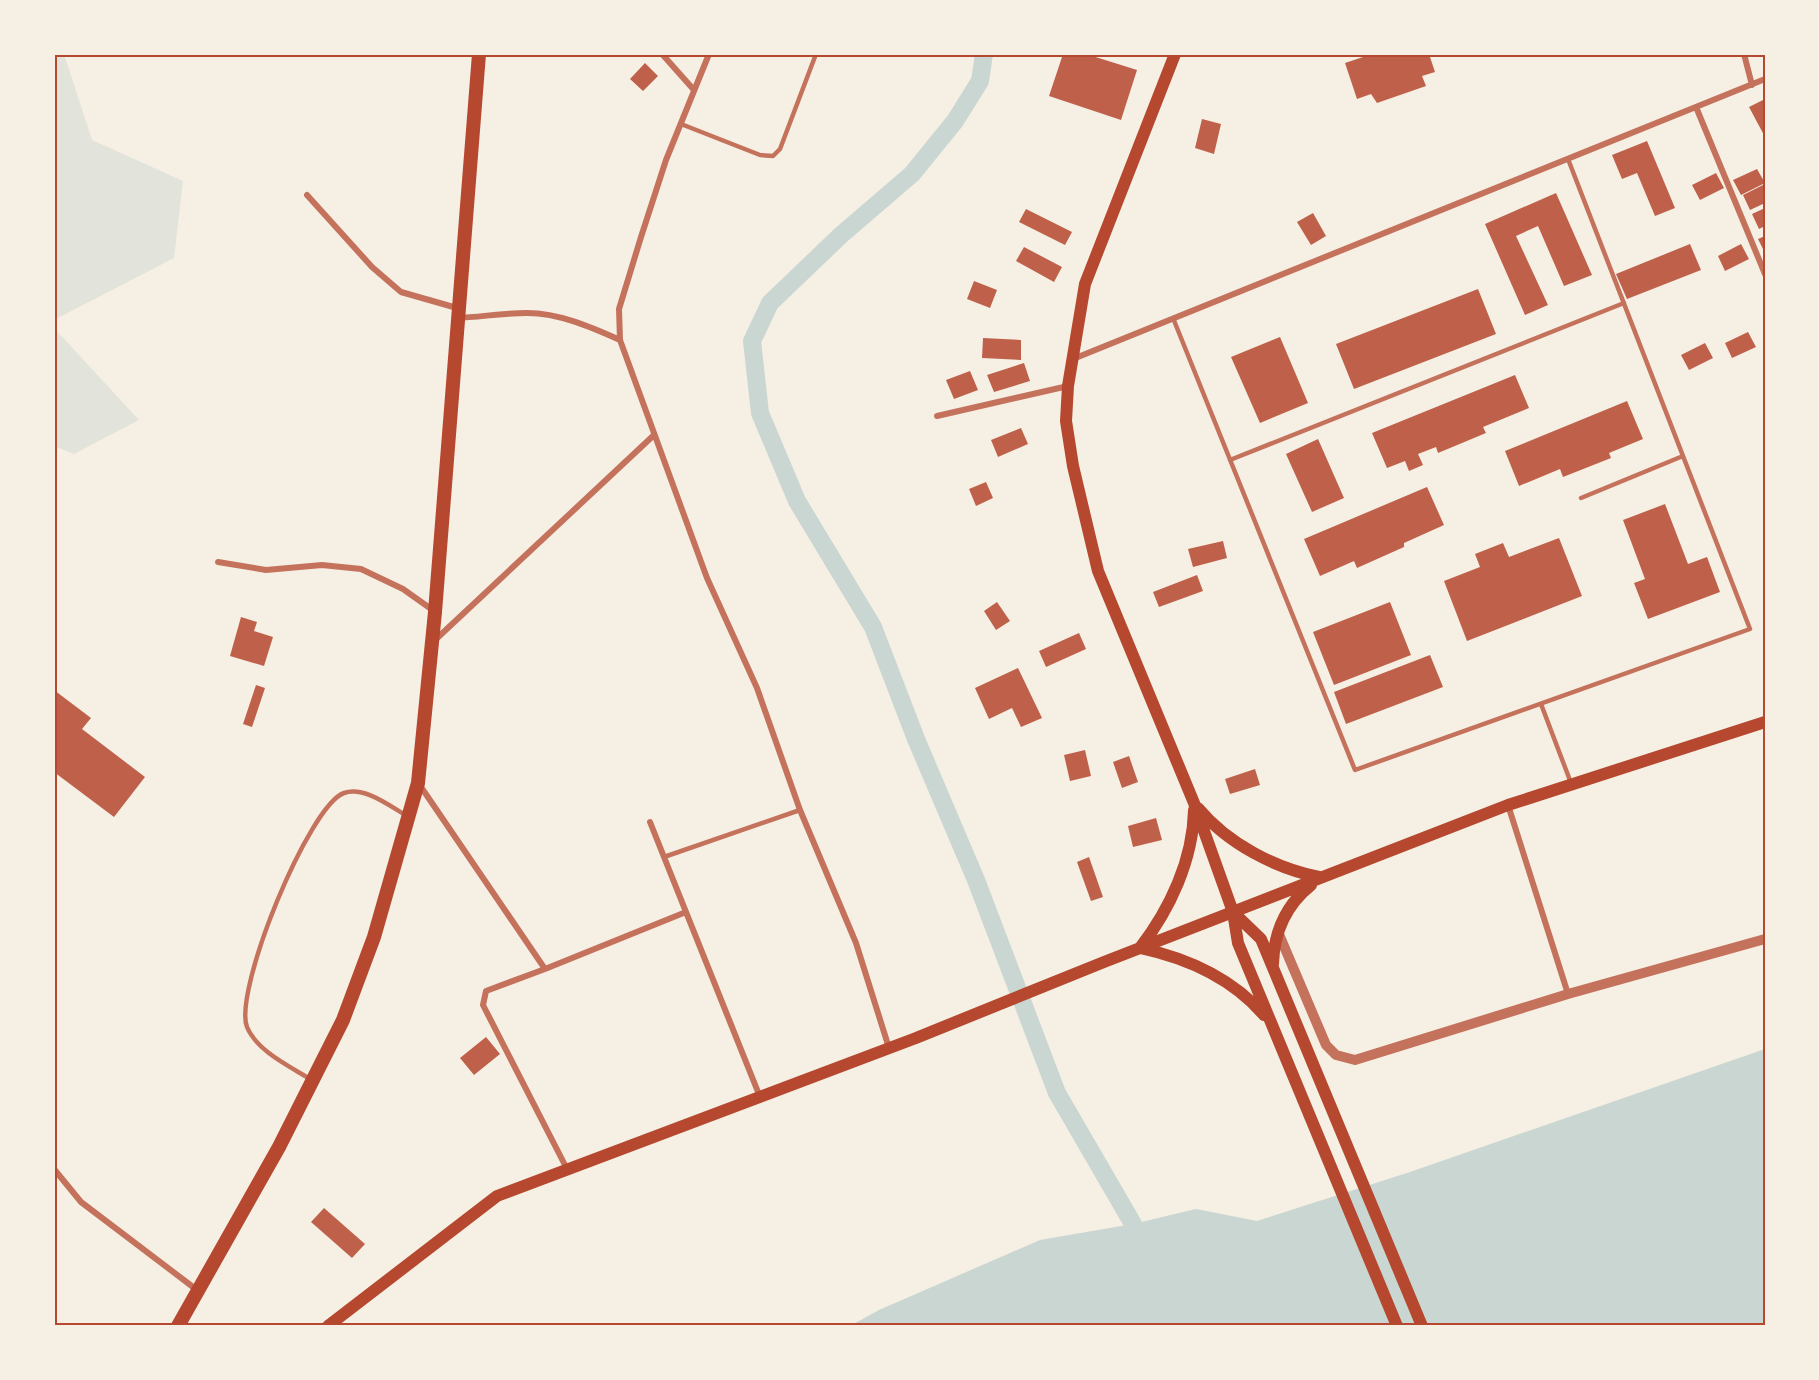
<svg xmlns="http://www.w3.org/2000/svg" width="1819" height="1380" viewBox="0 0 1819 1380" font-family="Bitter,serif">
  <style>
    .green { fill: #e2e4dc }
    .water { fill: #c9d6d2 }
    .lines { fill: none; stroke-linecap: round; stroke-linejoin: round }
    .canal { stroke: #c9d6d2; stroke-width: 18 }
    .building { fill: #bf614a }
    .service { stroke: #c5725c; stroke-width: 4.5 }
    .minor { stroke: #c5725c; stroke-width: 6 }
    .tertiary { stroke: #c5725c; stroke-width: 10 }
    .secondary { stroke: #b5482f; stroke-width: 12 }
    .trunk { stroke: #b5482f; stroke-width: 14 }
    .neatline { fill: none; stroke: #b5482f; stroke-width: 2 }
  </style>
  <rect width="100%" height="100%" fill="#f6efe4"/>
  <path class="green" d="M 54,54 L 64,54 L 92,140 L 183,181 L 174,258 L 54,320 Z
    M 54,328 L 139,420 L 74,454 L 54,446 Z"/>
  <path class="water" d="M 1765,1049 L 1765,1326 L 850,1326 L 879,1310 L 1040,1240 L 1133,1224 L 1196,1209 L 1257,1221 L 1410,1172 Z"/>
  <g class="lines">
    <path class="canal" d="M 984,54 L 980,81 L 955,121 L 912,174 L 841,235 L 770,303 L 752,341 L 760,413 L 797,501 L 873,627 L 916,739 L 976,880 L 1057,1093 L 1133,1224"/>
  </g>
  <path class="building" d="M 1063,54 L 1086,54 L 1137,70 L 1121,120 L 1049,96 Z
    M 1372,54 L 1429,54 L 1435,72 L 1422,76 L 1426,86 L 1377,103 L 1371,94 L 1357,99 L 1345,63 Z
    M 645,63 L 658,76 L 643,91 L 630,79 Z
    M 1765,99 L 1765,137 L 1749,107 Z
    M 1202,119 L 1221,124 L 1214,154 L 1195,148 Z
    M 1647,141 L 1675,208 L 1655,216 L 1637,173 L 1622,179 L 1612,155 Z
    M 1757,169 L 1765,183 L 1741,195 L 1733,180 Z
    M 1716,173 L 1724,188 L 1700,200 L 1692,185 Z
    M 1765,184 L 1765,203 L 1750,210 L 1743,195 Z
    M 1556,193 L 1592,275 L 1564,286 L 1538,226 L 1516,236 L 1548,305 L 1525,315 L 1485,224 Z
    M 1765,208 L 1765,226 L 1759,229 L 1752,214 Z
    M 1026,209 L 1072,232 L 1065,245 L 1019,222 Z
    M 1313,213 L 1326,236 L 1311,245 L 1297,222 Z
    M 1765,236 L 1765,253 L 1758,239 Z
    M 1690,244 L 1701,270 L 1627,299 L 1616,274 Z
    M 1741,244 L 1749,259 L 1725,271 L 1718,256 Z
    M 1024,247 L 1062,267 L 1054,282 L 1016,261 Z
    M 974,281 L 997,290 L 990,308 L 967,299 Z
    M 1478,289 L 1496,334 L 1354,389 L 1336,344 Z
    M 1748,332 L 1756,347 L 1732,358 L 1725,343 Z
    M 1280,337 L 1308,403 L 1260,423 L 1231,357 Z
    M 983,338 L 1021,340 L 1021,360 L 982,358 Z
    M 1705,343 L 1713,358 L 1689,370 L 1681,355 Z
    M 1024,363 L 1030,381 L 994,392 L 987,375 Z
    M 970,371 L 978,390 L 954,399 L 946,380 Z
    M 1515,375 L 1529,408 L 1483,427 L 1486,433 L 1438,453 L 1436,447 L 1418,454 L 1423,465 L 1409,471 L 1405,461 L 1387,468 L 1372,433 Z
    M 1627,401 L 1643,439 L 1609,453 L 1611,458 L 1563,477 L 1560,469 L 1519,486 L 1505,451 Z
    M 1021,428 L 1028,444 L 998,457 L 991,440 Z
    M 1318,439 L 1344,498 L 1312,512 L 1286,454 Z
    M 986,482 L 993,498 L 976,506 L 969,489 Z
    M 1427,487 L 1444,525 L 1404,543 L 1404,547 L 1357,568 L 1354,561 L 1320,576 L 1304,539 Z
    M 1665,504 L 1688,564 L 1707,557 L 1720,592 L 1648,619 L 1634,583 L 1645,579 L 1623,520 Z
    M 1559,538 L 1582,596 L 1467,641 L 1444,581 L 1480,567 L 1475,554 L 1503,543 L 1509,557 Z
    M 1223,541 L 1227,558 L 1193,567 L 1188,549 Z
    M 1197,575 L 1203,591 L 1159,607 L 1153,592 Z
    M 997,602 L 1010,621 L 996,630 L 984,611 Z
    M 1390,602 L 1411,655 L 1334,685 L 1313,632 Z
    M 241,617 L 257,622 L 254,631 L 273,637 L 264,666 L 230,656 Z
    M 1079,633 L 1086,649 L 1046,667 L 1039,651 Z
    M 1430,655 L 1443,687 L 1346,724 L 1334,692 Z
    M 1018,668 L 1042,718 L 1021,727 L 1012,708 L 989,719 L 975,688 Z
    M 256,685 L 265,688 L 252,727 L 243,724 Z
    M 54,690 L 91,718 L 82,729 L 145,777 L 114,817 L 54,772 Z
    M 1085,750 L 1091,776 L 1070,781 L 1064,755 Z
    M 1129,756 L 1138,782 L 1122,788 L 1113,762 Z
    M 1255,769 L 1260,785 L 1230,794 L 1225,779 Z
    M 1156,818 L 1162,840 L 1133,847 L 1128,826 Z
    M 1089,857 L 1103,897 L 1091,901 L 1077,862 Z
    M 486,1037 L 500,1054 L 474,1075 L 460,1058 Z
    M 324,1208 L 365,1244 L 352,1258 L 311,1222 Z"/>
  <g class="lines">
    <path class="service" d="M 681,124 L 760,155 L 773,156 L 780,149 L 816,54
      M 1173,318 L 1355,770 L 1750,629 L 1568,159
      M 1230,460 L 1624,303
      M 1581,498 L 1683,456
      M 1541,704 L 1571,783
      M 664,857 L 800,810
      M 310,1079 C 289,1066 257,1051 247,1027 C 233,991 309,805 344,793 C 365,786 391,807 407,816"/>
    <path class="minor" d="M 662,54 L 694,90
      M 709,54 L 666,160 L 641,237 L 619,309 L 620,340 L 707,578 L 757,688 L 800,810 L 856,943 L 889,1048
      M 1744,54 L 1752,85
      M 1696,107 L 1765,274
      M 307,195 L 372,267 L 401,292 L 457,308
      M 457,318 C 480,317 504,313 527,313 C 559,313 591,327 620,340
      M 1073,359 L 1765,79
      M 937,416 L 1068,386
      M 218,562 L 266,570 L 322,565 L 361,569 L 403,589 L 434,611
      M 434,641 L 654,435
      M 419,784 L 545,969 L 486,991 L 483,1005 L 567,1169
      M 1508,805 L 1568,994
      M 650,822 L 760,1097
      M 545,969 L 686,912
      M 54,1169 L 81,1202 L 197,1290"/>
    <path class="tertiary" d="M 1278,932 L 1326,1045 L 1336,1055 L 1355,1060 L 1568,994 L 1765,939"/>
    <path class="secondary" d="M 1175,54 L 1085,284 L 1068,386 L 1066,421 L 1073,466 L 1098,571 L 1194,803 L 1233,912 L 1238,943 L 1397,1326
      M 1198,808 C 1228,844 1275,868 1319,877
      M 1194,810 C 1193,860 1170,909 1140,948 C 1187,958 1231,977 1264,1015
      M 1233,912 L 1261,939 L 1422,1326
      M 1273,964 C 1274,932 1286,905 1311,885
      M 328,1326 L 497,1196 L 916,1038 L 1104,962 L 1508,805 L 1765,722"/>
    <path class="trunk" d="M 178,1326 L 279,1147 L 343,1020 L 374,937 L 418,783 L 435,612 L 479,54"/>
  </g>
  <rect width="1819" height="1380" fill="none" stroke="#f6efe4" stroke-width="111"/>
  <rect x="56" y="56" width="1708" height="1268" class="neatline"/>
</svg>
